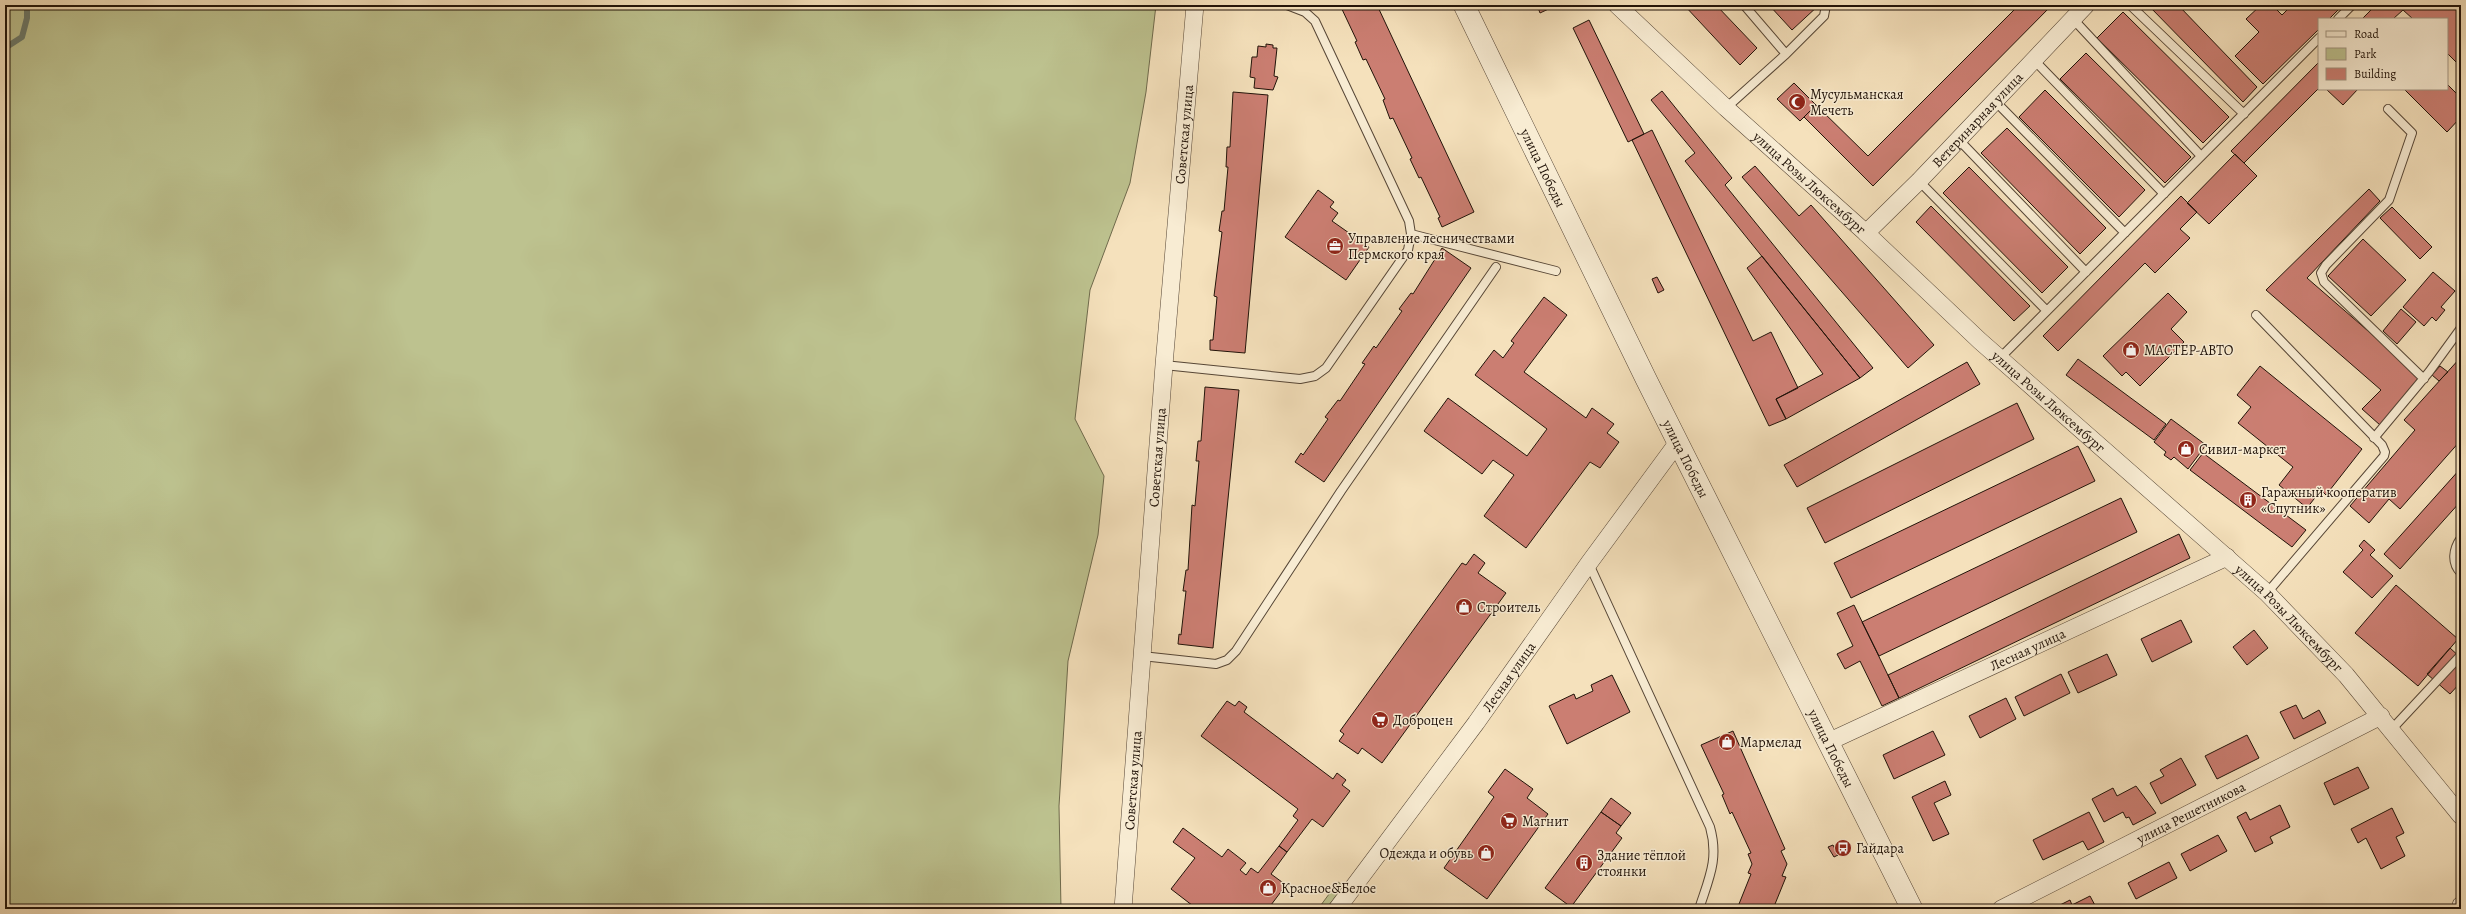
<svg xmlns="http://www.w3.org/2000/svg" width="2466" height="914" viewBox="0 0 2466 914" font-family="Alegreya,serif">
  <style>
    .green { fill: #bdc28f; stroke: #6f6a4c }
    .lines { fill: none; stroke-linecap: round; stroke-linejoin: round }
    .stream { stroke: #6b7a6b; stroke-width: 6 }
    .building { fill: #cb7e72; stroke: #211309 }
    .service-casing { stroke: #564636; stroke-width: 10 }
    .minor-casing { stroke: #564636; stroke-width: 18 }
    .tertiary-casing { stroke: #564636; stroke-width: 22 }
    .service { stroke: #f8ecd3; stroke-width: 8 }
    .minor { stroke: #f8ecd3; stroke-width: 17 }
    .tertiary { stroke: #f8ecd3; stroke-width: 21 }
    .labels { text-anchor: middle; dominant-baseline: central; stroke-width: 3; stroke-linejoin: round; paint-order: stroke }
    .poi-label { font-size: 14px; fill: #211309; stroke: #f8ecd3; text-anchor: start }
    .street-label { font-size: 14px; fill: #211309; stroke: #f8ecd3 }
  </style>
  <rect width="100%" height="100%" fill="#f5e1bc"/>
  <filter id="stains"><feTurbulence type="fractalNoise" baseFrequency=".005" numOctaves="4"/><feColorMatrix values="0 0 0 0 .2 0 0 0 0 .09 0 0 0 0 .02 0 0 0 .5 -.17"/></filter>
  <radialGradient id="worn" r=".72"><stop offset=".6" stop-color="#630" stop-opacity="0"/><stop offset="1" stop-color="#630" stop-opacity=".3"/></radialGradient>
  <path class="green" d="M 5,5 L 1156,5 L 1146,92 L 1130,183 L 1090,290 L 1075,419 L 1104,476 L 1098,535 L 1068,661 L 1059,806 L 1061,909 L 5,909 Z
    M 1338,882 L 1344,886 L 1326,909 L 1318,909 Z"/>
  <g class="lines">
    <path class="stream" d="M 5,48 L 22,37 L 27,18 L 27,5
      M 5,150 L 5,158"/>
  </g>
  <path class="building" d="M 1340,5 L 1377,5 L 1474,212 L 1442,227 L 1438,218 L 1440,217 L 1421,177 L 1419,178 L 1410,159 L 1412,158 L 1393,118 L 1390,119 L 1383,100 L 1385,99 L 1366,59 L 1363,60 L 1355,42 L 1357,41 Z
    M 1537,5 L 1557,5 L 1540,13 Z
    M 1684,5 L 1716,5 L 1757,48 L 1740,65 Z
    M 1769,5 L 1819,5 L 1792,30 Z
    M 2019,5 L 2052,5 L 1873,186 L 1804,117 L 1816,105 L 1868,156 Z
    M 2148,5 L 2178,5 L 2257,87 L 2243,102 Z
    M 2261,5 L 2272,5 L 2282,15 L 2292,5 L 2297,8 L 2300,5 L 2343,5 L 2329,19 L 2319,19 L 2319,29 L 2263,84 L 2235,56 L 2259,32 L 2246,19 Z
    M 2376,5 L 2455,5 L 2461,11 L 2461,67 L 2447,53 L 2447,19 L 2413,19 L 2403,10 L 2393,19 L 2362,19 Z
    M 2123,12 L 2229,117 L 2203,143 L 2097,38 Z
    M 1589,20 L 1644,134 L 1628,142 L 1573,28 Z
    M 1266,44 L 1273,45 L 1273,48 L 1277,48 L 1274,76 L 1278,77 L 1273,90 L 1254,88 L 1255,78 L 1250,77 L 1252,57 L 1257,57 L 1258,46 L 1266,47 Z
    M 2086,53 L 2191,157 L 2165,183 L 2060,79 Z
    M 2319,62 L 2319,88 L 2244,163 L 2231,151 Z
    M 1794,83 L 1816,105 L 1800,121 L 1777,99 Z
    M 2447,84 L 2461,98 L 2461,117 L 2447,132 L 2404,89 L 2447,89 Z
    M 2326,89 L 2358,89 L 2343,105 Z
    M 2045,90 L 2145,190 L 2119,217 L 2019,117 Z
    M 1662,91 L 1732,178 L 1725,185 L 1873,368 L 1860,378 L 1685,161 L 1695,153 L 1651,100 Z
    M 1233,92 L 1268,95 L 1245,353 L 1210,350 L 1210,340 L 1213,340 L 1217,297 L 1214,296 L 1222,232 L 1219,231 L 1222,211 L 1224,211 L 1228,167 L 1226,167 L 1227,147 L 1230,147 Z
    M 2007,128 L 2106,228 L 2080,254 L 1981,153 Z
    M 1652,130 L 1753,341 L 1771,332 L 1798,388 L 1776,399 L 1786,419 L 1769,426 L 1632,140 Z
    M 2235,154 L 2257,176 L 2209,224 L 2187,203 Z
    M 1755,166 L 1799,216 L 1811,205 L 1934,345 L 1908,368 L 1742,177 Z
    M 1969,167 L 2068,267 L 2042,293 L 1943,193 Z
    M 2369,189 L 2380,201 L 2307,278 L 2420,376 L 2380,425 L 2362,409 L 2381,390 L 2266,290 Z
    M 1318,190 L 1334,202 L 1330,207 L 1338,213 L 1332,221 L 1369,247 L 1346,280 L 1285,237 Z
    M 2181,196 L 2197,212 L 2180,229 L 2190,238 L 2155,273 L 2145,263 L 2058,351 L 2043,336 Z
    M 1931,206 L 2030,306 L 2014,321 L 1916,222 Z
    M 2392,207 L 2432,247 L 2420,259 L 2380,218 Z
    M 2363,239 L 2406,280 L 2371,316 L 2328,276 Z
    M 1442,248 L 1471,268 L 1324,482 L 1295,462 L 1301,453 L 1303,455 L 1328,419 L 1325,417 L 1338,400 L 1340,401 L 1365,364 L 1362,363 L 1374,346 L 1376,348 L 1402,311 L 1399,309 L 1411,293 L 1413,294 Z
    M 1762,256 L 1860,378 L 1786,419 L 1776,399 L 1823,374 L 1747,268 Z
    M 2433,272 L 2455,291 L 2441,307 L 2445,310 L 2436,321 L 2432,317 L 2424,326 L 2403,307 Z
    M 1657,277 L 1664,290 L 1658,293 L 1652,279 Z
    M 2168,293 L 2187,312 L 2171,329 L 2184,342 L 2140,386 L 2126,372 L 2122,376 L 2103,356 Z
    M 1544,297 L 1567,315 L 1524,372 L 1586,418 L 1592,408 L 1614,424 L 1607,433 L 1619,442 L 1600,468 L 1590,462 L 1526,548 L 1484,516 L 1514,475 L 1493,460 L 1482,474 L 1424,431 L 1448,398 L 1527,456 L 1547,429 L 1475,375 L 1494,350 L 1503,358 L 1514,343 L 1511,341 Z
    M 2401,309 L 2416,322 L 2397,344 L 2383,331 Z
    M 2461,357 L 2461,440 L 2400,509 L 2389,499 L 2369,523 L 2350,506 L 2415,430 L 2404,420 Z
    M 2078,359 L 2166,424 L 2154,440 L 2066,375 Z
    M 1967,362 L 1980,384 L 1797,487 L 1784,465 Z
    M 2260,366 L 2362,449 L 2326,495 L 2321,490 L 2307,508 L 2279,485 L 2293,467 L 2238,423 L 2251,407 L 2237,395 Z
    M 2440,366 L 2448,372 L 2439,381 L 2432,375 Z
    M 1205,387 L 1239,390 L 1213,648 L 1178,644 L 1179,634 L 1181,635 L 1186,591 L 1183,591 L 1186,570 L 1188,570 L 1192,505 L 1195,506 L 1199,461 L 1196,461 L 1198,441 L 1201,441 Z
    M 2017,403 L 2034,439 L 1825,543 L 1807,508 Z
    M 2171,419 L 2206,445 L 2188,469 L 2174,457 L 2171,460 L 2164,455 L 2166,452 L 2154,442 Z
    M 2078,446 L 2095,481 L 1851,598 L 1834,563 Z
    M 2203,453 L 2306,530 L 2292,547 L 2190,470 Z
    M 2461,468 L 2461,501 L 2400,569 L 2384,554 Z
    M 2121,498 L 2137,532 L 1879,656 L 1862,622 Z
    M 2179,534 L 2190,558 L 1899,698 L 1888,675 Z
    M 2364,540 L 2375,550 L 2370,555 L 2393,576 L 2372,598 L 2343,572 L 2363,550 L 2359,546 Z
    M 1474,554 L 1485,563 L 1478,573 L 1506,593 L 1382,763 L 1362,748 L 1358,754 L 1339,741 L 1344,734 L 1340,731 L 1462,563 L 1466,565 Z
    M 2396,585 L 2458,639 L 2418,686 L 2355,633 Z
    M 1854,605 L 1899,698 L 1882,706 L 1860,661 L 1845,669 L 1837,654 L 1853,646 L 1837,613 Z
    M 2181,620 L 2192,642 L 2152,662 L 2141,639 Z
    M 2254,630 L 2268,648 L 2247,665 L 2233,647 Z
    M 2450,648 L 2461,658 L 2461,682 L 2450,694 L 2427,674 Z
    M 2107,654 L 2117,675 L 2078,693 L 2068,672 Z
    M 2061,674 L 2070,693 L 2024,716 L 2015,697 Z
    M 1612,675 L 1630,712 L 1567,744 L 1549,706 L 1574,694 L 1576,699 L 1593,691 L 1591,685 Z
    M 2006,698 L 2016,719 L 1980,738 L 1969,716 Z
    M 1227,701 L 1235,706 L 1239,701 L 1247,707 L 1244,712 L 1333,779 L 1337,773 L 1346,780 L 1342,785 L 1350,791 L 1323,827 L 1312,819 L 1287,852 L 1279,846 L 1298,820 L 1293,816 L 1298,809 L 1201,736 Z
    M 2296,705 L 2303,719 L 2319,710 L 2326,723 L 2294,739 L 2280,712 Z
    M 1733,731 L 1785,849 L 1781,851 L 1787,864 L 1782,876 L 1786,877 L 1773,909 L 1737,909 L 1751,874 L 1748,873 L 1752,864 L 1748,854 L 1751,853 L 1732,812 L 1730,814 L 1722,795 L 1724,794 L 1701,745 Z
    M 1933,731 L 1945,755 L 1894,779 L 1883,755 Z
    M 2247,735 L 2259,758 L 2217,779 L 2205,756 Z
    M 2181,758 L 2196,785 L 2161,804 L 2150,783 L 2164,776 L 2160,770 Z
    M 2358,767 L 2369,788 L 2334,805 L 2324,783 Z
    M 1505,769 L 1533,789 L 1527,798 L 1548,814 L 1487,899 L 1444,868 L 1494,797 L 1488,792 Z
    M 1945,781 L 1951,795 L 1934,803 L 1949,834 L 1933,841 L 1912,797 Z
    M 2136,786 L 2156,813 L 2133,825 L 2129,817 L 2126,818 L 2123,812 L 2104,822 L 2092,799 L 2113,788 L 2117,796 Z
    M 1611,798 L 1631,813 L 1621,826 L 1601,812 Z
    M 2280,805 L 2290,827 L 2270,837 L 2273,843 L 2255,852 L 2237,817 L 2246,812 L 2250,820 Z
    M 2392,808 L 2404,833 L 2396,837 L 2405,856 L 2381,869 L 2366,838 L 2358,843 L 2351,829 Z
    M 1601,812 L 1621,826 L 1616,833 L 1622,838 L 1571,907 L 1545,888 Z
    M 2089,812 L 2104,842 L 2088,850 L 2083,841 L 2043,860 L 2033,840 Z
    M 1183,828 L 1222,857 L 1228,849 L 1246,863 L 1240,870 L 1246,875 L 1251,868 L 1258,873 L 1279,846 L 1287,852 L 1271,874 L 1286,885 L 1268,909 L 1197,909 L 1171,889 L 1195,858 L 1173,842 Z
    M 2218,835 L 2227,851 L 2190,871 L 2181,854 Z
    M 1833,845 L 1838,855 L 1834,857 L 1828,847 Z
    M 2169,862 L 2177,878 L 2136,899 L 2128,883 Z
    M 2090,896 L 2097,909 L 2057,909 L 2056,907 L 2070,900 L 2072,905 Z"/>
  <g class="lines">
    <g class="service-casing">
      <path id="service" d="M 2130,5 L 2244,114
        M 2338,19 L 2352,5
        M 2074,20 L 2201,156
        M 1786,54 L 1824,16 L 1826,5
        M 2034,60 L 2164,194
        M 1995,101 L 2125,233
        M 1726,108 L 1786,54 L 1744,5
        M 2388,109 L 2412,133 L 2389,200 L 2326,265 L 2321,273 L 2324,282 L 2424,379
        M 1958,139 L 2086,272
        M 1919,181 L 2047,311
        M 1411,234 L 1556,271
        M 2256,315 L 2382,445 L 2385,452 L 2384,456 L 2267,593
        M 2000,358 L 2319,38
        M 1164,365 L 1300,379 L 1315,376 L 1326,368 L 1408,250 L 1411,234 L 1409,221 L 1315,21 L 1305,12 L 1287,5
        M 2374,438 L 2429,372 L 2461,328
        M 2461,538 C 2453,549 2451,563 2461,573
        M 1589,564 L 1710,827 C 1719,859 1709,878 1699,909
        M 1142,656 L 1216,664 L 1227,660 L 1236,651 L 1341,491 L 1496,267
        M 2392,729 L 2461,655"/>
    </g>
    <g class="minor-casing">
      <g id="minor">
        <path id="s1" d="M 1617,5 L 1726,108 L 1866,233 L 1980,341 L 2267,593 L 2346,675 L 2461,816"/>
        <path id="s2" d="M 1866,233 L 1919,181 L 2086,5"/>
        <path id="s3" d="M 1828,742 L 2227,557"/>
        <path id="s4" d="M 1123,909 L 1164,365 L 1195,5"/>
        <path id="s5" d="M 1337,909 L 1476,723 L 1589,563 L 1678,442"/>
        <path id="s6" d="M 2001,909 L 2381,716"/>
        <path d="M 2460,909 L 2461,905"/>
      </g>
    </g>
    <g class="tertiary-casing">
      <g id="tertiary">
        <path id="s7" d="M 1464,5 L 1646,379 L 1912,909"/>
      </g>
    </g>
    <use href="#service" class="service"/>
    <use href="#minor" class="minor"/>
    <use href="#tertiary" class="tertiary"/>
  </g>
  <defs>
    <g id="mosque-disc" transform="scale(0.9)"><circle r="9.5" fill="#8f2418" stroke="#f8ecd3"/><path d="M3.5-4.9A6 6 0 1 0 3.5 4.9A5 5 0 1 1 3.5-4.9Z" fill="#fff"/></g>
    <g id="office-disc" transform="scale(0.9)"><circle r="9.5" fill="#8f2418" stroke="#f8ecd3"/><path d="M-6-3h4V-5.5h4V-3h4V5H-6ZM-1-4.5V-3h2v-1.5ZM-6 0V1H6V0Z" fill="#fff"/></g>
    <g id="shop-disc" transform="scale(0.9)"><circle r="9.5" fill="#8f2418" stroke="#f8ecd3"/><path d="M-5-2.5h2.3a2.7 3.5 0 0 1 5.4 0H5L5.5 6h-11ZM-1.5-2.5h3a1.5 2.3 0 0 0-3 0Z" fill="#fff"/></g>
    <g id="building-disc" transform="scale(0.9)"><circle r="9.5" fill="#8f2418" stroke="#f8ecd3"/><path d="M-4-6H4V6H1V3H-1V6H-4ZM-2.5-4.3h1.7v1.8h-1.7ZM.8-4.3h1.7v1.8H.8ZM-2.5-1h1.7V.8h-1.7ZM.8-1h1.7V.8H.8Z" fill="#fff"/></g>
    <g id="supermarket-disc" transform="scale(0.9)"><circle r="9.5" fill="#8f2418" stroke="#f8ecd3"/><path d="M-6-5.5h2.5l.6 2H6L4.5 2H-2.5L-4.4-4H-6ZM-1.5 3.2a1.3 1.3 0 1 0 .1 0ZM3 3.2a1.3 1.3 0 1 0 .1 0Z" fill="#fff"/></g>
    <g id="bus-disc" transform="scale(0.9)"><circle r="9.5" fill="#8f2418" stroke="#f8ecd3"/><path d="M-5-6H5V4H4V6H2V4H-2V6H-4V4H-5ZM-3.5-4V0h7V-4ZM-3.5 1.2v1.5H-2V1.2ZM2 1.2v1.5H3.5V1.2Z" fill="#fff"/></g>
  </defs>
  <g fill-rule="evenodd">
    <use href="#mosque-disc" x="1797" y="102"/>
    <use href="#office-disc" x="1335" y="246"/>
    <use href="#shop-disc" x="2131" y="350"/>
    <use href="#shop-disc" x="2186" y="449"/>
    <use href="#building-disc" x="2248" y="500"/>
    <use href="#shop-disc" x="1464" y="607"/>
    <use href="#supermarket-disc" x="1380" y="720"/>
    <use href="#shop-disc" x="1727" y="742"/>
    <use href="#supermarket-disc" x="1509" y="821"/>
    <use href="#bus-disc" x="1843" y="848"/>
    <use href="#shop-disc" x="1486" y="853"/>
    <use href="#building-disc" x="1584" y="863"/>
    <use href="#shop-disc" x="1268" y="888"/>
  </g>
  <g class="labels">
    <g class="poi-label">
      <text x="1810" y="94">Мусульманская<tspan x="1810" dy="16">Мечеть</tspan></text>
      <text x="1348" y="238">Управление лесничествами<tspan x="1348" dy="16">Пермского края</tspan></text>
      <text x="2144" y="350">МАСТЕР-АВТО</text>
      <text x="2199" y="449">Сивил-маркет</text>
      <text x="2261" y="492">Гаражный кооператив<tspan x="2261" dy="16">«Спутник»</tspan></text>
      <text x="1477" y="607">Строитель</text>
      <text x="1393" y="720">Доброцен</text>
      <text x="1740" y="742">Мармелад</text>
      <text x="1522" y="821">Магнит</text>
      <text x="1856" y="848">Гайдара</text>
      <text x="1473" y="853" text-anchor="end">Одежда и обувь</text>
      <text x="1597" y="855">Здание тёплой<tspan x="1597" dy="16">стоянки</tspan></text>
      <text x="1281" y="888">Красное&amp;Белое</text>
    </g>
    <g class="street-label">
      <text stroke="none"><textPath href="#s2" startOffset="159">Ветеринарная улица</textPath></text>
      <text stroke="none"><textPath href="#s4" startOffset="777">Советская улица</textPath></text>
      <text stroke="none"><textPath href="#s7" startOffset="181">улица Победы</textPath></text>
      <text stroke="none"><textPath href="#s1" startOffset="262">улица Розы Люксембург</textPath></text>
      <text stroke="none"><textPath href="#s1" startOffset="586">улица Розы Люксембург</textPath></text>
      <text stroke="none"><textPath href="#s4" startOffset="453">Советская улица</textPath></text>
      <text stroke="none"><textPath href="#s7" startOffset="505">улица Победы</textPath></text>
      <text stroke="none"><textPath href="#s1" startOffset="910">улица Розы Люксембург</textPath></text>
      <text stroke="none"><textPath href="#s3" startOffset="220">Лесная улица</textPath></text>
      <text stroke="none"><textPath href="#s5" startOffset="289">Лесная улица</textPath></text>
      <text stroke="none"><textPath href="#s7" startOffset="829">улица Победы</textPath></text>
      <text stroke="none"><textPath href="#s4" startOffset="129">Советская улица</textPath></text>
      <text stroke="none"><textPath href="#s6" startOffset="213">улица Решетникова</textPath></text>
    </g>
  </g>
  <rect width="2466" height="914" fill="none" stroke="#f5e1bc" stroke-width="20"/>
  <rect x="6" y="6" width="2454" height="902" fill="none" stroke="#211309" stroke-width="2"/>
  <rect x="10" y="10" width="2446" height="894" fill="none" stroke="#211309"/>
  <rect x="2318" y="18" width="130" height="72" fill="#f8ecd3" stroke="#a29582"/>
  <rect x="2326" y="31" width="20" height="6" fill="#f8ecd3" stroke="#a29582"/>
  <text x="2354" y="38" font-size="12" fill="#211309">Road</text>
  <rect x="2326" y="48" width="20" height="12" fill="#bdc28f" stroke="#a29582"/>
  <text x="2354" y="58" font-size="12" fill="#211309">Park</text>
  <rect x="2326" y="68" width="20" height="12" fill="#cb7e72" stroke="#a29582"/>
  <text x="2354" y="78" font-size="12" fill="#211309">Building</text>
  <rect width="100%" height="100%" filter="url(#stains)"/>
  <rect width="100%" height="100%" fill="url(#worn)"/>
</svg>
